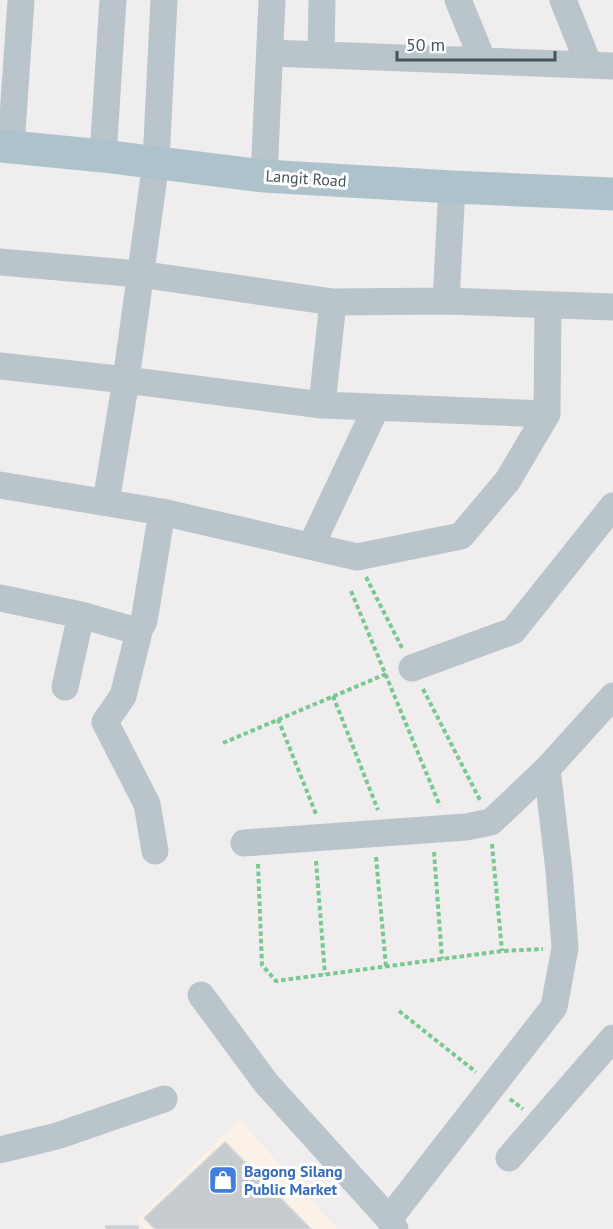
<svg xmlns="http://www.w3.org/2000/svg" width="613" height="1229" viewBox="0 0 613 1229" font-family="'PT Sans',sans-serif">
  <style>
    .commercial { fill: #fbf1e7 }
    .building { fill: #c7ccd0; stroke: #d2d5d9; stroke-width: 1.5 }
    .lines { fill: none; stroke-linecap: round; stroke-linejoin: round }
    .path { stroke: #77c991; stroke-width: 4; stroke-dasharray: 4.5 3; stroke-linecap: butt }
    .minor { stroke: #b9c5ca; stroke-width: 27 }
    .major { stroke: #aec2cb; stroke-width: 33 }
    .labels { text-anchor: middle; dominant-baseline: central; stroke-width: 6; stroke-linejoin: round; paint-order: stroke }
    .street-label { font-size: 16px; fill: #46545a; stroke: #fff }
    .shop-label { font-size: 16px; font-weight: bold; fill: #366cbe; stroke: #fff; text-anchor: start }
  </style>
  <rect width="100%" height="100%" fill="#f0edee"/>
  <path class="commercial" d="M 240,1120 L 337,1229 L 145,1229 L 137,1220 Z"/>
  <path class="building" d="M 225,1142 L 311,1229 L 155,1229 L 144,1218 Z
    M 106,1226 L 138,1226 L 138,1229 L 106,1229 Z"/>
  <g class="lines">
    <path class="path" d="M 366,577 L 402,648
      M 351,591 L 440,806
      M 423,689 L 480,800
      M 333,696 L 378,810
      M 278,719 L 316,814
      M 223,743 L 386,674
      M 492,844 L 502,951
      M 434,852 L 442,959
      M 376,857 L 386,967
      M 316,861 L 325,974
      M 258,864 L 262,965 L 276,981 L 502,951 L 543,949
      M 399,1011 L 476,1072
      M 510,1099 L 523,1109"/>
    <path class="minor" d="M 458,0 L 483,61
      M 563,0 L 589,65
      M 270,53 L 613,66
      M 321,55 L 322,0
      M 11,146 L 21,0
      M 103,156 L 113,0
      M 264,176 L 272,0
      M 0,262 L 139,274 L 333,302 L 446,301 L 613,307
      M 446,301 L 452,187
      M 0,366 L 126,380 L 322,405 L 547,414
      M 322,405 L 333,302
      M 0,485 L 162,512 L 357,557 L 461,536 L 508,480 L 547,414 L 548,305
      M 106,502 L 126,380 L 156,162 L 164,0
      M 311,546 L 376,408
      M 0,598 L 81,615 L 130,629 L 140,628
      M 412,668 L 513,631 L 613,506
      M 65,687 L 81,615
      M 244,843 L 466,827 L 491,822 L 547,769 L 613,696
      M 155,851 L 147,804 L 105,722 L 123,696 L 140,628 L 144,621 L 162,512
      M 201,995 L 266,1083 L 389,1219 L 395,1229
      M 0,1150 L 57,1136 L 164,1099
      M 509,1158 L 613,1038
      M 389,1219 L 554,1007 L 565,948 L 559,871 L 547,769"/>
    <path class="major" d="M 0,146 L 103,156 L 264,176 L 452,187 L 613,194"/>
  </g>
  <defs>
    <g id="shop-square" transform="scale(1.5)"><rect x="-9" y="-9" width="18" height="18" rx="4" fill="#3f7fe0" stroke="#fff"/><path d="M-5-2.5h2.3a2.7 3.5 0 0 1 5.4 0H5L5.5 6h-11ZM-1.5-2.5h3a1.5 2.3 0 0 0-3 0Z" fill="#fff"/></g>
  </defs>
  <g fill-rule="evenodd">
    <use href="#shop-square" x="223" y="1180"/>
  </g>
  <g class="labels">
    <g class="street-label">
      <text transform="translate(306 178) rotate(4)">Langit Road</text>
    </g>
    <g class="shop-label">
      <text x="244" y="1171">Bagong Silang<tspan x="244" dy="18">Public Market</tspan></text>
    </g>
  </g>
  <path d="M397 51v9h158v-9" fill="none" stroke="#46545a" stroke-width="3"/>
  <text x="406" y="51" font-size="18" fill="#46545a" stroke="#ffffff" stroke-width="4.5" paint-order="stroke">50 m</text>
</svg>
